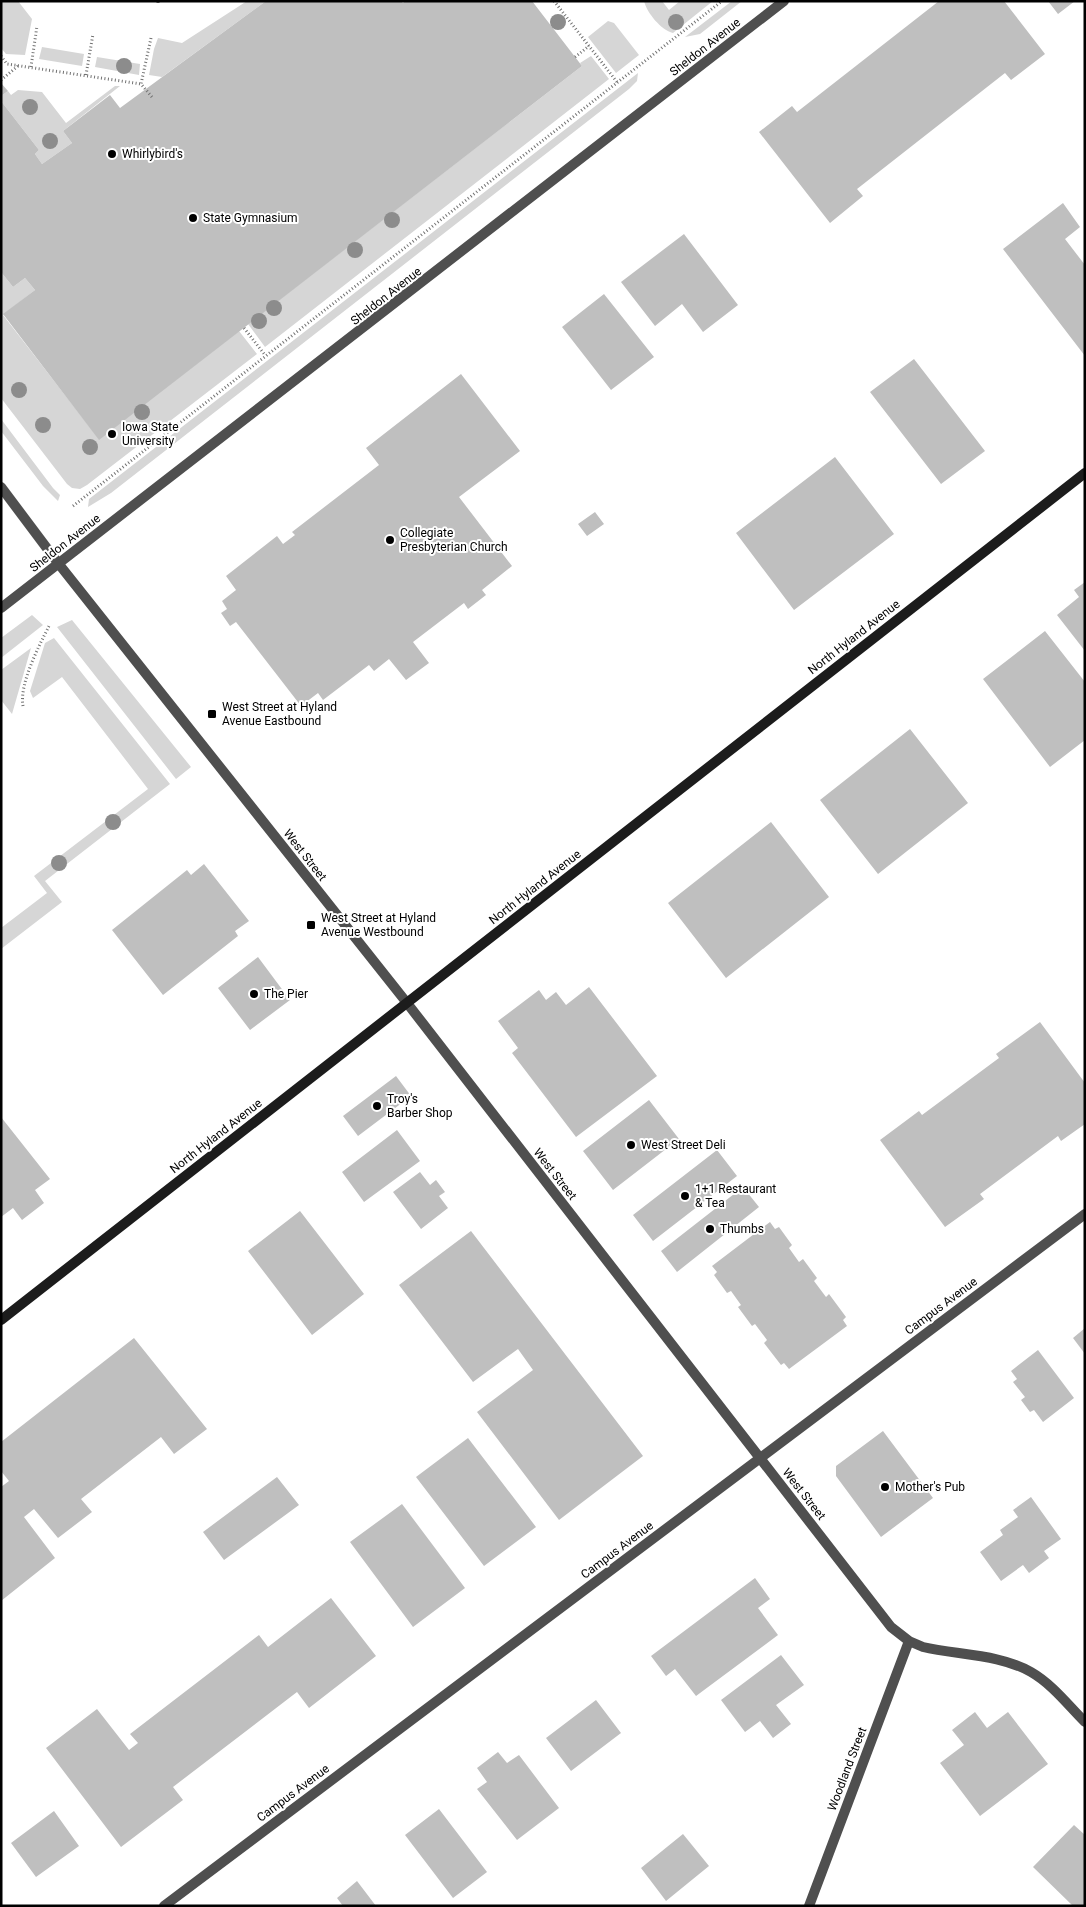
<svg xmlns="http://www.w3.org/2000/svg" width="1086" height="1907" viewBox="0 0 1086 1907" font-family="Roboto,sans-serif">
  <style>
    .green { fill: #d6d6d6 }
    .building { fill: #bfbfbf }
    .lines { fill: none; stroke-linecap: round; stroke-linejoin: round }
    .path { stroke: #717171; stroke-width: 3; stroke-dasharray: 1 2.5; stroke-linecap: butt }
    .minor { stroke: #4f4f4f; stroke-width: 10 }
    .tertiary { stroke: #4f4f4f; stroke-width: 10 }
    .secondary { stroke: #1c1c1c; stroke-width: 10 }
    .tree { fill: #8c8c8c }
    .poi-dot { fill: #000; stroke: #fff; stroke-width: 2 }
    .labels { text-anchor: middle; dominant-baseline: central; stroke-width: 4; stroke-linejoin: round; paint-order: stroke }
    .street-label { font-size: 12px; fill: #000; stroke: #fff }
    .poi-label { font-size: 12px; fill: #000; stroke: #fff; text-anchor: start }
  </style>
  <rect width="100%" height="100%" fill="#fff"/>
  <path class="green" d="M 1,1 L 18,1 L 32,19 L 25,55 L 6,54 L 1,48 Z
    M 247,1 L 266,1 L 162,77 L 149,75 L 154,49 L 158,38 L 182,43 Z
    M 644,1 L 662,1 L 669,10 L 680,1 L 713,1 L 673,33 C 661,30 647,13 644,1 Z
    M 732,1 L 742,1 L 700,34 L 685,37 Z
    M 608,21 L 614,23 L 639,55 L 616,73 L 588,37 Z
    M 42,47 L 84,54 L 82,66 L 39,59 Z
    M 591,56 L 609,79 L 265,347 L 248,324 L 582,66 L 580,63 Z
    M 97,57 L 140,64 L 139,75 L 95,67 Z
    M 638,73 L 637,81 L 629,89 L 111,493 L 88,507 L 89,499 Z
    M 115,86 L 120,86 L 63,131 L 72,143 L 42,164 L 35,154 L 39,150 L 1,101 L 1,96 L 8,91 L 11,95 L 18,90 L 42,92 L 66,123 Z
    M 1,272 L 13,287 L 25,278 L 35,290 L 3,315 L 99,439 L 239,331 L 257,354 L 87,485 L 80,489 L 72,488 L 67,484 L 1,398 Z
    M 1,419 L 53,488 L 60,495 L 58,501 L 43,486 L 1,431 Z
    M 32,615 L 43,625 L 1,658 L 1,638 Z
    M 72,620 L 191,767 L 176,779 L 57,627 Z
    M 54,638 L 170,784 L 45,881 L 62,902 L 1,949 L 1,928 L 47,893 L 34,876 L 148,789 L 62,677 L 33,698 L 30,691 L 45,643 Z
    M 31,648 L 12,714 L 1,700 L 1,670 Z"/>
  <path class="building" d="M 266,1 L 401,1 L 403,3 L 405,1 L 532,1 L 582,66 L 99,440 L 3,314 L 35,290 L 25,278 L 13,287 L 1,272 L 1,101 L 39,150 L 35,154 L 42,164 L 72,143 L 63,131 L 110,95 L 120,108 Z
    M 939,1 L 1004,1 L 1045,54 L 1011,80 L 1005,73 L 857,189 L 863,196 L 830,223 L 759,132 L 792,106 L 797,112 Z
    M 1048,1 L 1075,1 L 1058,14 Z
    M 1,83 L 8,91 L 1,96 Z
    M 1063,203 L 1080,227 L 1065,239 L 1085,265 L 1085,356 L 1003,249 Z
    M 684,234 L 738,305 L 703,332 L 682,304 L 655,326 L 621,282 Z
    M 604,294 L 654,357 L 611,390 L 562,327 Z
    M 914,359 L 985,451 L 941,484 L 870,392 Z
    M 461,374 L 520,451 L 459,497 L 512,566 L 482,590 L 486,595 L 468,609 L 464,603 L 413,642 L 429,663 L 406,680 L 389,659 L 374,671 L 369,665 L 323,700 L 318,693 L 301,706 L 236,622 L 230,626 L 221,613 L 227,609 L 222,601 L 236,590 L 226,576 L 277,536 L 283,544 L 295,535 L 292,532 L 379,465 L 366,448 Z
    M 835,457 L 894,534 L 794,610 L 736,533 Z
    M 595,512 L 604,524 L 587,536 L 578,524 Z
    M 1085,582 L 1085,651 L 1057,615 L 1079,597 L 1074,590 Z
    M 1045,631 L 1085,682 L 1085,740 L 1050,767 L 983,679 Z
    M 910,729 L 968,803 L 878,874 L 820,800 Z
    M 771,822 L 829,897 L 726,978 L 668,903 Z
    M 204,864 L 249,921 L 235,931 L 238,936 L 163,995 L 112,930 L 187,870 L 191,875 Z
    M 258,957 L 290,1000 L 250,1030 L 218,988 Z
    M 589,987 L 657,1076 L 576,1137 L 512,1053 L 518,1048 L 498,1021 L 539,990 L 546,1000 L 556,992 L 566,1005 Z
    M 1040,1022 L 1085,1083 L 1085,1124 L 1061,1141 L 1058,1136 L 980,1194 L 984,1199 L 945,1227 L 880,1140 L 919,1111 L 922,1115 L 999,1058 L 996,1054 Z
    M 396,1076 L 411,1096 L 358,1136 L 343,1116 Z
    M 649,1100 L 679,1139 L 613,1190 L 583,1151 Z
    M 1,1117 L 50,1179 L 35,1190 L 44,1203 L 22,1220 L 13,1208 L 1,1217 Z
    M 397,1130 L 420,1161 L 364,1202 L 342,1172 Z
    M 717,1150 L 737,1176 L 653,1241 L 633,1215 Z
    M 420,1172 L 430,1185 L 436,1180 L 445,1192 L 439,1196 L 448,1208 L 421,1229 L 393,1192 Z
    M 743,1187 L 759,1207 L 677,1272 L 661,1251 Z
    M 300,1211 L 364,1294 L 312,1335 L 248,1251 Z
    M 770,1222 L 775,1229 L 779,1227 L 792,1245 L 789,1248 L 799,1262 L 803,1259 L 817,1278 L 814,1281 L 826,1297 L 829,1294 L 846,1317 L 843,1320 L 847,1326 L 789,1369 L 784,1363 L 781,1365 L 764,1343 L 767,1340 L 755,1324 L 752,1326 L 738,1307 L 741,1305 L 731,1291 L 727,1293 L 714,1275 L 717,1272 L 712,1266 Z
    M 471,1231 L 643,1456 L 559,1520 L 477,1412 L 533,1370 L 518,1349 L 473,1382 L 399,1285 Z
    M 1085,1328 L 1085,1354 L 1073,1338 Z
    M 134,1338 L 207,1429 L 174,1454 L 161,1437 L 81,1499 L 92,1512 L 58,1538 L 34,1509 L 24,1517 L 55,1558 L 1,1601 L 1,1487 L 9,1481 L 1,1471 L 1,1442 Z
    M 1038,1350 L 1074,1398 L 1043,1422 L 1034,1410 L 1030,1412 L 1021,1400 L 1025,1397 L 1013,1382 L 1017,1379 L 1011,1371 Z
    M 883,1431 L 933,1498 L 881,1537 L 836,1476 L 836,1466 Z
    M 468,1438 L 536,1527 L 484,1566 L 416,1477 Z
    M 277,1477 L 299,1505 L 224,1560 L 203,1532 Z
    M 1031,1497 L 1061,1539 L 1044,1551 L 1049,1558 L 1029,1573 L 1023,1565 L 1001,1581 L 980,1552 L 1003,1535 L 1000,1530 L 1018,1517 L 1013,1510 Z
    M 402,1504 L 465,1588 L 413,1627 L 350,1542 Z
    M 755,1578 L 770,1599 L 758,1608 L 778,1635 L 696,1696 L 675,1669 L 666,1676 L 651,1656 Z
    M 331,1598 L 376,1656 L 309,1708 L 297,1692 L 173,1787 L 183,1800 L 121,1847 L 46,1748 L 97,1709 L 129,1750 L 138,1743 L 130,1734 L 259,1635 L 268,1647 Z
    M 781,1655 L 804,1685 L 776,1705 L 791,1724 L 773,1738 L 760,1721 L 745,1732 L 721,1700 Z
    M 596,1700 L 621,1733 L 571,1771 L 546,1738 Z
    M 975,1712 L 987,1728 L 1008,1712 L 1048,1764 L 980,1816 L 940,1763 L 964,1745 L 952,1730 Z
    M 498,1752 L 507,1763 L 519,1755 L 559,1808 L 517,1840 L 477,1789 L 487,1782 L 477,1768 Z
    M 439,1809 L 487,1872 L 453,1898 L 405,1835 Z
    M 54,1811 L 79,1846 L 36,1877 L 11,1843 Z
    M 1074,1825 L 1085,1835 L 1085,1906 L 1073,1906 L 1033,1867 Z
    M 683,1834 L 709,1866 L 666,1901 L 641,1868 Z
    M 357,1881 L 376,1906 L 343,1906 L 337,1898 Z"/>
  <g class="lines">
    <path class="path" d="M 554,1 L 617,82
      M 158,3 L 158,1
      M 151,38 L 141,84 L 152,97
      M 1,56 L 7,64 L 141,84
      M 575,57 L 589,46
      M 31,67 L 37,26
      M 86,75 L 93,34
      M 1,80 L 18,66
      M 244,328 L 265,355
      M 73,506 L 722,1
      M 23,706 C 19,684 39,646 49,626"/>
    <path class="minor" d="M 58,563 L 407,1003 L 891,1627 L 909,1641 L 923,1647 C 957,1655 1000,1654 1031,1672 C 1052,1684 1068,1705 1085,1722
      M 164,1906 L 1085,1214
      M 809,1906 L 909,1641"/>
    <path class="tertiary" d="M 1,487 L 58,563
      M 1,608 L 784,1"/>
    <path class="secondary" d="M 1,1320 L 1085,473"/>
  </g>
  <g class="tree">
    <circle cx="558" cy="22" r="8"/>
    <circle cx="676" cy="22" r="8"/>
    <circle cx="124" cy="66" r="8"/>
    <circle cx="30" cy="107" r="8"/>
    <circle cx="50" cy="141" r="8"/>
    <circle cx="392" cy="220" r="8"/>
    <circle cx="355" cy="250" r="8"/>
    <circle cx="274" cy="308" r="8"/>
    <circle cx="259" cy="321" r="8"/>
    <circle cx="19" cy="390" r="8"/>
    <circle cx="142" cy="412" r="8"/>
    <circle cx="43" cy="425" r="8"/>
    <circle cx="90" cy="447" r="8"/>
    <circle cx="113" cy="822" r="8"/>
    <circle cx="59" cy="863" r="8"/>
  </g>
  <g class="poi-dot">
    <circle cx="112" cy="154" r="5"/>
    <circle cx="193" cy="218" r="5"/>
    <circle cx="112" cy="434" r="5"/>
    <circle cx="390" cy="540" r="5"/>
    <rect x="207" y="709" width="10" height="10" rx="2.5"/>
    <rect x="306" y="920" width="10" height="10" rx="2.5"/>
    <circle cx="254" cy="994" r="5"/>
    <circle cx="377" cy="1106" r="5"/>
    <circle cx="631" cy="1145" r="5"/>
    <circle cx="685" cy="1196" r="5"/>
    <circle cx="710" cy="1229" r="5"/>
    <circle cx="885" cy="1487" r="5"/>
  </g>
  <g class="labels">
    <g class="street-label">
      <text transform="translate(705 47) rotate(-38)">Sheldon Avenue</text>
      <text transform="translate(386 296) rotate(-38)">Sheldon Avenue</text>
      <text transform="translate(65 543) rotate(-38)">Sheldon Avenue</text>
      <text transform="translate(854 637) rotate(-38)">North Hyland Avenue</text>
      <text transform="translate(305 855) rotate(52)">West Street</text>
      <text transform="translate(535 887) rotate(-38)">North Hyland Avenue</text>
      <text transform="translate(216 1136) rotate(-38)">North Hyland Avenue</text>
      <text transform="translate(555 1174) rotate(52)">West Street</text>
      <text transform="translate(941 1306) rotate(-37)">Campus Avenue</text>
      <text transform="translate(804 1494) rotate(52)">West Street</text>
      <text transform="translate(617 1550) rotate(-37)">Campus Avenue</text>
      <text transform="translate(847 1769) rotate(-69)">Woodland Street</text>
      <text transform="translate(293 1793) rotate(-37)">Campus Avenue</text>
    </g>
    <g class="poi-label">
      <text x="122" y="154">Whirlybird's</text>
      <text x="203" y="218">State Gymnasium</text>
      <text x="122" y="427">Iowa State<tspan x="122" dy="14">University</tspan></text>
      <text x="400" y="533">Collegiate<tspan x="400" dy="14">Presbyterian Church</tspan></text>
      <text x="222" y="707">West Street at Hyland<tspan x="222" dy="14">Avenue Eastbound</tspan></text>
      <text x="321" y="918">West Street at Hyland<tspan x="321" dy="14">Avenue Westbound</tspan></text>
      <text x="264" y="994">The Pier</text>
      <text x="387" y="1099">Troy's<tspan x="387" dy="14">Barber Shop</tspan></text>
      <text x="641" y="1145">West Street Deli</text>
      <text x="695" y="1189">1+1 Restaurant<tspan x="695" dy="14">&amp; Tea</tspan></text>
      <text x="720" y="1229">Thumbs</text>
      <text x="895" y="1487">Mother's Pub</text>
    </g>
  </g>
  <rect width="1086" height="1907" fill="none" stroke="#000000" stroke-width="5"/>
</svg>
